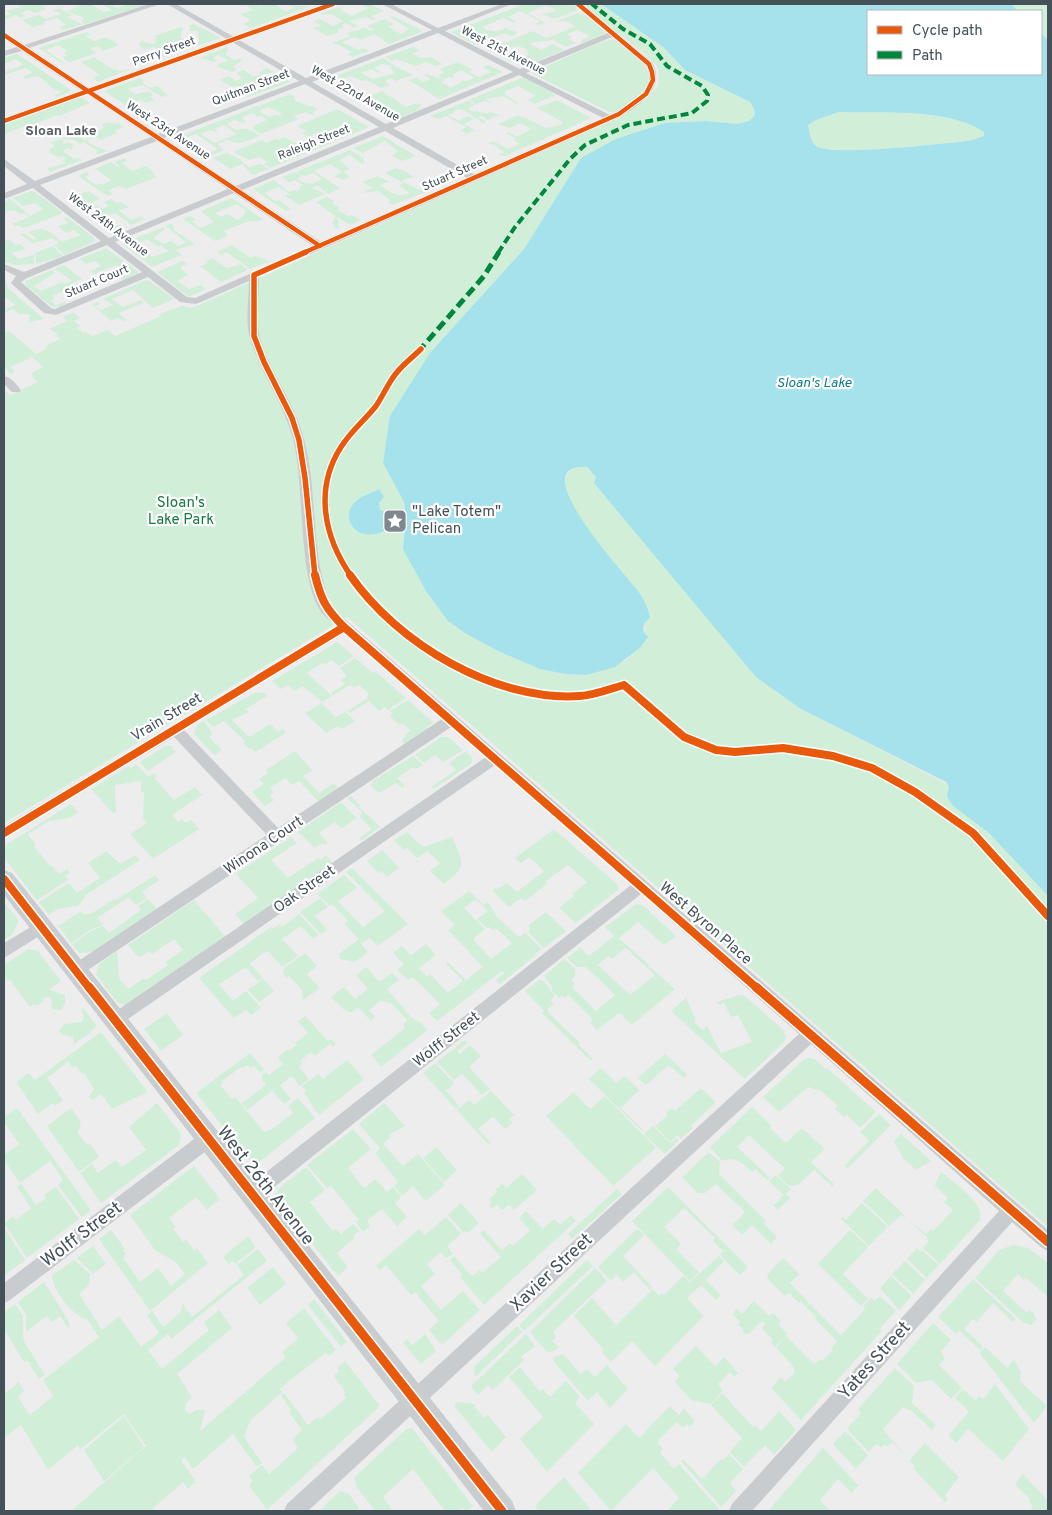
<svg xmlns="http://www.w3.org/2000/svg" width="1052" height="1515" viewBox="0 0 1052 1515" font-family="Overpass,sans-serif">
  <style>
    .green { fill: #d1eed9; fill-rule: evenodd }
    .water { fill: #a5e2ec; fill-rule: evenodd }
    .lines { fill: none; stroke-linecap: round; stroke-linejoin: round }
    .street { fill: #c9ccce; fill-rule: evenodd }
    .secondary { fill: #c9cdcf; fill-rule: evenodd }
    .quiet-far1 { stroke: #00873e; stroke-width: 4; stroke-dasharray: 8 4; stroke-linecap: butt }
    .quiet { stroke: #00873e; stroke-width: 5; stroke-dasharray: 10 5; stroke-linecap: butt }
    .cycleway-far3-casing { stroke: #fff; stroke-width: 6 }
    .cycleway-far2-casing { stroke: #fff; stroke-width: 8 }
    .cycleway-far1-casing { stroke: #fff; stroke-width: 11 }
    .cycleway-casing { stroke: #fff; stroke-width: 12 }
    .cycleway-far3 { stroke: #e8590c; stroke-width: 4.5 }
    .cycleway-far2 { stroke: #e8590c; stroke-width: 5.5 }
    .cycleway-far1 { stroke: #e8590c; stroke-width: 8 }
    .cycleway { stroke: #e8590c; stroke-width: 9 }
    .labels { text-anchor: middle; dominant-baseline: central; stroke-width: 4.5; stroke-linejoin: round; paint-order: stroke }
    .far-street-label { font-size: 12px; fill: #445159; stroke: #fff }
    .far-neighbourhood-label { font-size: 14px; font-weight: bold; fill: #595d61; stroke: #fff }
    .far-water-label { font-size: 14px; font-style: italic; fill: #0d7d8e; stroke: #fff }
    .park-label { font-size: 15px; fill: #167940; stroke: #fff }
    .poi-label { font-size: 15px; fill: #445159; stroke: #fff; text-anchor: start }
    .street-label { font-size: 15px; fill: #445159; stroke: #fff }
    .near-street-label { font-size: 18px; fill: #445159; stroke: #fff }
  </style>
  <rect width="100%" height="100%" fill="#eeeded"/>
  <path class="green" d="M 31,4 L 49,4 L 42,6 L 47,9 L 34,13 L 29,10 L 21,13 L 25,16 L 20,18 L 16,15 L 4,20 L 4,16 L 10,14 L 6,11 L 21,7 L 19,5 L 21,5 L 24,6 Z
    M 85,4 L 90,4 L 104,12 L 110,10 L 110,9 L 102,4 L 94,5 C 103,2 109,5 117,8 L 126,5 L 124,4 L 142,4 L 140,5 L 149,4 L 63,31 L 84,24 L 81,21 L 84,18 L 67,11 Z
    M 250,4 L 260,6 L 266,4 L 279,4 L 276,5 L 285,11 L 295,8 L 288,4 L 309,7 L 251,28 L 244,24 L 251,20 L 233,10 L 241,14 L 253,10 L 246,5 Z
    M 346,4 L 369,4 L 384,11 L 371,16 L 376,19 L 372,20 L 366,17 L 349,21 L 358,26 L 354,27 L 345,23 L 342,25 L 344,27 L 337,30 L 339,32 L 327,36 L 313,28 L 322,26 L 314,21 L 320,19 L 333,26 L 343,21 L 331,14 L 319,14 L 339,7 L 342,9 L 340,10 L 352,16 L 368,8 L 362,5 Z
    M 525,4 L 575,4 L 577,8 L 576,11 L 554,19 L 542,14 L 557,11 C 545,2 539,9 528,13 L 545,23 L 539,25 L 535,24 L 539,22 L 538,20 L 520,11 L 508,17 L 522,24 L 516,21 L 513,23 L 503,18 L 482,27 C 490,32 496,32 505,29 L 503,27 L 504,27 L 518,33 L 511,36 L 505,33 L 476,45 L 451,32 Z
    M 584,4 L 601,4 L 663,47 L 685,70 L 750,102 L 754,109 L 755,115 L 749,121 L 738,124 L 706,121 L 685,122 L 581,158 L 524,249 L 476,302 L 383,463 L 404,502 L 404,523 L 468,635 L 498,651 L 540,669 L 565,674 L 586,675 L 625,661 L 640,648 L 645,634 L 644,622 L 571,503 C 564,485 560,465 587,467 L 596,477 L 594,483 L 660,560 L 801,709 L 949,785 L 953,806 L 989,833 L 1048,896 L 1048,1227 L 347,617 L 4,823 L 4,390 L 10,395 L 38,382 L 32,376 L 33,372 L 43,367 L 31,356 L 45,350 L 47,346 L 51,349 L 47,345 L 60,339 L 56,335 L 58,334 L 49,329 L 67,321 L 63,317 L 73,312 L 80,318 L 74,321 L 80,326 L 77,328 L 83,333 L 86,332 L 92,336 L 107,330 L 115,336 L 161,316 L 159,314 L 183,306 L 190,308 L 197,306 L 622,116 L 637,107 L 658,86 C 659,81 659,75 658,70 C 652,52 598,24 584,4 Z
    M 1011,4 L 1048,4 L 1048,40 L 1041,33 L 1041,11 L 1018,11 Z
    M 63,7 L 61,9 L 72,15 L 67,17 L 82,24 L 63,30 L 59,27 L 66,25 L 57,18 L 43,22 L 45,24 L 33,27 L 22,20 L 39,15 L 46,19 L 61,14 L 53,10 Z
    M 578,13 L 585,15 L 606,33 L 583,43 L 580,41 L 590,36 L 577,30 L 567,34 L 572,37 L 569,39 L 576,43 L 566,47 L 553,40 L 529,43 L 541,50 L 553,44 L 564,50 L 523,67 L 500,56 L 510,52 L 522,57 L 529,55 L 526,49 L 518,46 L 508,48 L 499,45 L 533,31 L 547,38 L 576,26 L 566,21 L 555,22 Z
    M 393,16 L 423,31 L 389,44 L 374,34 L 360,40 L 354,37 L 342,42 L 359,50 L 363,48 L 369,51 L 353,57 L 348,54 L 352,52 L 345,49 L 346,48 L 332,43 L 351,36 L 347,33 L 362,29 L 363,27 L 371,31 L 374,30 L 367,26 L 384,19 L 394,24 L 388,27 L 401,34 L 409,29 L 390,17 Z
    M 194,24 L 221,38 L 160,58 L 158,57 L 164,54 L 153,47 L 144,50 L 138,44 L 142,41 L 150,44 L 157,42 L 155,40 L 157,38 L 154,36 L 181,27 L 184,29 L 181,32 L 181,39 L 184,39 L 184,43 L 199,42 L 198,31 L 189,31 L 190,25 Z
    M 87,32 L 90,34 L 86,36 L 94,41 L 106,37 L 119,45 L 103,51 L 98,46 L 90,49 L 97,53 L 69,62 L 62,57 L 67,56 L 64,53 L 67,51 L 59,45 L 46,50 L 64,63 L 63,64 L 39,48 Z
    M 613,39 C 620,42 626,48 632,53 C 657,73 653,85 629,104 C 623,109 617,114 609,112 L 531,73 L 597,44 Z
    M 227,47 L 228,51 L 225,54 L 234,60 L 240,59 L 243,60 L 233,67 L 237,70 L 232,72 L 218,67 L 218,64 L 229,61 L 219,55 L 213,57 L 217,61 L 214,62 L 200,58 Z
    M 413,47 L 419,50 L 412,54 L 421,58 L 431,57 L 442,64 L 435,66 L 426,62 L 415,66 L 396,59 L 392,61 L 385,57 Z
    M 16,54 L 19,55 L 72,91 L 57,97 L 55,95 L 62,92 L 54,89 L 38,76 L 26,79 L 22,77 L 32,73 L 26,68 L 4,75 L 4,72 L 23,65 L 16,59 L 4,64 L 4,58 Z
    M 94,57 L 114,70 L 118,69 L 118,71 L 131,69 L 98,82 L 93,78 L 100,75 L 81,62 Z
    M 384,58 L 395,66 L 413,75 L 396,81 L 391,78 L 385,81 L 390,85 L 381,88 L 366,80 L 362,81 L 351,76 L 331,84 L 325,80 ZM 382,64 L 392,66 L 389,68 L 396,73 L 372,79 L 361,73 L 371,69 L 379,73 L 381,72 L 374,68 Z
    M 458,62 L 473,70 L 469,72 L 479,77 L 492,72 L 483,67 L 488,65 L 503,72 L 439,99 L 409,80 L 416,77 L 423,82 L 430,79 L 424,75 L 427,74 L 445,80 L 441,82 L 451,88 L 462,82 L 460,80 L 466,81 L 475,78 L 461,70 L 452,75 L 455,77 L 453,78 L 450,77 L 444,79 L 438,76 L 444,72 L 440,69 Z
    M 267,68 L 274,72 L 260,75 L 263,77 L 259,79 L 268,85 L 278,81 L 274,77 L 276,76 L 272,74 L 275,73 L 290,82 L 248,97 L 243,94 L 248,92 L 238,86 L 232,87 L 220,80 L 229,76 L 236,81 L 242,78 L 236,73 L 244,70 L 253,77 L 260,74 L 258,73 Z
    M 524,77 L 556,95 L 535,104 L 527,100 L 536,96 L 518,86 L 505,91 L 505,95 L 519,103 L 517,104 L 503,96 C 497,99 492,96 485,99 L 494,104 L 484,101 L 476,104 L 469,100 Z
    M 140,78 L 144,81 L 142,83 L 150,88 L 157,86 L 168,95 L 162,97 L 143,85 L 128,89 L 135,94 L 150,91 L 153,95 L 150,97 L 155,100 L 146,103 L 140,100 L 133,102 L 139,106 L 131,109 L 104,91 Z
    M 382,91 L 406,107 L 417,103 L 422,106 L 416,109 L 425,107 L 394,120 L 359,100 Z
    M 290,94 L 295,97 L 293,99 C 303,105 310,105 318,109 L 312,112 L 315,114 L 311,115 L 306,112 L 294,116 L 299,119 L 261,134 L 253,129 L 255,125 L 267,120 L 261,116 L 258,117 L 252,113 L 241,118 L 246,121 L 242,123 L 235,120 L 230,122 L 225,119 L 257,106 L 262,109 L 260,112 L 269,117 L 276,115 L 279,116 L 282,114 L 269,107 L 264,109 L 259,106 Z
    M 81,97 L 90,103 L 59,116 L 57,115 L 33,125 L 25,126 L 4,134 L 4,125 Z
    M 557,100 L 591,118 L 505,156 L 498,155 L 504,152 L 498,148 L 499,147 L 488,143 L 493,141 L 508,149 L 520,144 L 514,140 L 515,138 L 506,133 L 509,132 L 517,137 L 531,129 L 521,123 L 510,128 L 498,124 L 516,116 L 524,117 L 546,128 L 561,125 L 563,122 L 537,108 Z
    M 468,101 L 475,104 L 468,109 L 474,112 L 477,111 L 486,114 L 490,112 L 499,115 L 488,120 L 481,116 L 478,117 L 486,122 L 483,123 L 462,109 L 453,111 L 454,113 L 448,115 L 459,121 L 468,116 L 474,119 L 464,124 L 475,130 L 467,134 L 461,130 L 466,127 L 446,116 L 438,119 L 430,116 Z
    M 337,109 L 369,127 L 335,141 L 320,132 L 308,137 L 302,133 L 306,131 L 297,126 Z
    M 839,112 C 880,113 950,108 985,132 L 984,136 L 969,141 C 944,143 833,157 816,146 C 810,142 810,132 808,125 L 816,120 Z
    M 224,119 L 229,122 L 227,125 L 236,130 C 246,127 251,130 260,136 C 248,140 239,147 228,140 L 217,144 L 224,150 L 205,158 L 185,144 L 190,142 L 207,154 L 218,149 L 196,134 L 185,138 L 189,141 L 184,144 L 175,138 ZM 224,125 L 237,134 L 214,143 L 201,134 L 210,130 L 216,132 L 218,131 L 214,129 Z
    M 109,122 L 113,124 L 118,123 L 124,127 L 115,130 L 117,133 L 101,140 L 85,131 L 88,130 L 92,132 L 104,128 L 101,125 Z
    M 76,133 L 84,140 L 92,137 L 94,138 L 87,140 C 96,150 100,146 107,151 L 98,154 L 95,153 L 98,151 L 84,142 L 80,144 L 74,140 L 62,139 L 64,142 L 62,144 L 64,146 L 63,144 L 69,142 L 75,146 L 71,147 L 73,149 L 72,150 L 68,148 L 64,150 L 64,152 L 74,159 L 79,158 L 82,160 L 50,172 L 47,170 L 48,168 L 66,163 L 63,161 L 66,159 L 63,156 L 60,157 L 49,153 L 50,149 L 55,146 L 50,143 Z
    M 383,136 L 416,156 L 402,161 L 392,156 L 398,151 L 385,141 L 364,152 L 364,154 L 353,148 Z
    M 285,137 L 303,148 L 327,140 L 331,143 L 270,168 L 264,164 L 267,162 L 260,157 L 248,160 L 235,153 L 235,151 L 262,140 L 267,143 L 276,138 L 278,140 Z
    M 350,150 L 363,158 L 364,163 L 362,164 L 350,155 L 339,160 L 350,169 L 343,172 L 350,177 L 342,180 L 334,176 L 342,172 L 330,164 L 314,171 L 340,188 L 328,194 L 317,185 L 312,188 L 325,194 L 299,205 L 285,196 L 289,194 L 279,187 L 264,193 L 275,201 L 279,200 L 291,209 L 286,211 L 253,189 L 274,180 L 289,192 L 294,190 L 296,191 L 301,189 L 299,187 L 303,185 L 295,180 L 289,182 L 282,177 L 295,172 L 302,176 L 297,179 C 308,185 312,185 322,179 L 313,173 L 305,176 L 296,172 Z
    M 227,153 L 242,160 L 241,161 L 249,167 L 260,164 L 269,169 L 253,175 L 242,164 L 231,169 L 213,158 Z
    M 124,158 L 128,160 L 122,163 L 132,171 L 146,166 L 154,172 L 152,173 L 157,177 L 126,189 L 120,186 L 108,190 L 113,194 L 107,196 L 78,176 L 86,172 L 90,175 L 85,177 L 96,185 L 100,183 L 102,185 L 111,180 L 95,169 L 111,162 L 118,167 L 119,165 L 114,162 Z
    M 395,168 L 403,170 L 414,177 L 402,180 L 403,182 L 420,190 L 424,188 L 426,192 L 392,205 L 388,203 L 390,200 L 378,191 L 362,193 L 373,188 L 362,182 L 378,176 L 390,182 L 380,185 C 391,193 397,198 410,193 L 399,186 L 403,183 L 385,173 Z
    M 31,191 L 35,192 L 63,213 L 27,227 L 22,228 L 19,225 L 15,226 L 12,224 L 29,217 L 24,213 L 20,214 L 14,210 L 4,212 L 4,202 L 10,199 L 30,216 L 43,209 L 35,203 L 23,206 L 13,198 Z
    M 89,191 L 100,199 L 79,207 L 67,198 Z
    M 327,197 L 334,201 L 332,203 L 340,208 L 337,210 L 348,216 L 352,215 L 361,220 L 350,225 L 337,217 L 340,228 L 336,229 L 332,223 L 336,217 L 316,202 Z
    M 232,198 L 264,220 L 246,222 L 224,231 L 228,236 L 215,241 L 183,219 L 190,216 L 196,220 L 192,222 L 200,228 L 214,222 L 201,211 ZM 236,204 L 246,210 L 243,216 L 237,220 L 228,214 L 221,217 L 215,213 Z
    M 111,199 L 117,203 L 121,202 L 129,207 L 118,210 L 131,220 L 141,216 L 145,219 L 131,225 L 115,213 L 110,215 L 105,214 L 97,218 L 109,227 L 118,225 L 123,228 L 113,232 L 83,210 L 96,205 L 102,209 L 109,206 L 104,202 Z
    M 67,217 L 94,238 L 95,241 L 65,255 L 54,245 L 59,243 L 53,238 L 32,243 L 21,235 L 24,233 L 33,240 L 37,239 L 28,232 C 46,225 50,232 62,242 L 80,235 L 74,230 L 66,233 L 58,226 L 68,223 L 63,218 Z
    M 171,224 L 174,226 L 174,230 L 195,244 L 176,250 L 182,255 L 152,267 L 122,244 L 163,227 L 165,229 L 154,238 L 163,244 L 172,241 L 178,246 L 186,242 L 166,226 ZM 145,240 L 149,240 L 158,247 L 161,245 L 168,251 L 153,257 L 135,246 Z
    M 9,239 L 16,245 L 20,244 L 26,249 L 11,253 L 19,259 L 34,255 L 34,264 L 17,265 L 4,262 L 4,242 Z
    M 232,245 L 250,258 L 255,256 L 270,261 L 250,269 L 226,252 L 221,255 L 217,252 Z
    M 53,246 L 63,256 L 36,264 L 35,253 Z
    M 106,248 L 138,271 L 138,273 L 123,280 L 120,277 L 126,271 L 116,265 L 75,282 L 72,284 L 77,288 L 67,293 L 63,291 L 52,296 L 54,298 L 51,301 L 56,305 L 65,302 L 67,304 L 60,307 L 52,307 L 25,284 L 26,281 L 52,270 L 55,273 L 34,286 L 41,291 L 62,282 L 65,284 L 72,281 L 55,269 L 64,265 L 82,279 L 94,274 L 91,271 L 101,266 L 95,261 L 86,264 L 79,259 Z
    M 212,258 L 227,268 L 240,264 L 248,270 L 221,282 L 200,266 L 208,263 L 206,261 Z
    M 182,261 L 187,264 L 181,267 L 181,269 L 189,275 L 177,281 L 189,289 L 200,285 L 206,289 L 189,297 L 157,272 Z
    M 4,277 L 8,288 L 44,319 L 29,322 L 28,321 L 30,320 L 28,318 L 31,316 L 28,314 L 19,314 L 13,309 L 4,313 L 4,310 L 15,305 L 4,296 Z
    M 146,280 L 150,281 L 174,299 L 153,308 L 133,290 L 112,299 L 123,307 L 141,300 L 144,303 L 119,313 L 126,320 L 123,321 L 118,318 L 111,321 L 91,304 L 98,302 L 100,304 L 95,306 L 100,310 L 114,305 L 103,299 Z
    M 9,331 L 36,354 L 30,356 L 31,358 L 10,367 L 15,372 L 11,374 L 4,367 L 4,333 Z
    M 337,642 L 354,656 L 339,666 L 332,660 L 325,664 L 322,663 L 307,673 L 332,696 L 322,702 L 303,686 L 294,691 L 288,685 L 281,689 L 272,681 Z
    M 355,658 L 373,673 L 376,672 L 406,698 L 388,710 L 385,707 L 379,711 L 369,701 L 350,713 L 347,711 L 368,698 L 367,696 L 369,694 L 359,685 L 354,688 L 350,685 L 333,695 L 331,693 L 345,684 L 341,680 L 347,676 L 340,668 Z
    M 254,693 L 265,693 L 267,696 L 246,709 L 249,712 L 232,720 L 249,737 L 270,724 L 278,732 L 283,729 L 286,733 L 255,752 L 251,748 L 249,749 L 243,743 L 245,741 L 224,721 L 214,727 L 206,720 Z
    M 408,700 L 434,723 L 426,727 L 428,729 L 404,745 L 402,740 L 410,730 L 402,723 L 399,725 L 390,716 L 393,714 L 390,711 Z
    M 322,703 L 336,717 L 345,712 L 355,721 L 342,729 L 338,726 L 326,733 L 305,713 Z
    M 204,721 L 213,734 L 209,737 L 222,750 L 214,755 L 194,734 L 197,725 Z
    M 441,737 L 448,737 L 463,750 L 443,762 L 435,755 L 424,763 L 415,755 Z
    M 165,746 L 171,746 L 176,752 L 148,771 L 140,762 Z
    M 295,751 L 312,770 L 303,776 L 319,793 L 334,783 L 339,788 L 319,802 L 299,781 L 292,785 L 285,778 L 270,788 L 273,792 L 270,796 L 274,800 L 265,806 L 252,792 L 264,784 L 259,779 L 268,773 L 266,770 Z
    M 466,751 L 472,757 L 472,763 L 434,789 L 431,787 L 456,770 L 449,763 Z
    M 413,756 L 423,765 L 416,769 L 413,767 L 397,778 L 405,786 L 402,788 L 396,783 L 379,793 L 370,785 L 373,783 L 371,782 Z
    M 136,764 L 148,777 L 154,773 L 157,776 L 154,778 L 174,800 L 195,787 L 202,795 L 172,815 L 178,822 L 182,819 L 186,823 L 191,820 L 199,829 L 153,859 L 130,834 L 147,823 L 143,818 L 144,792 L 141,792 L 141,781 L 115,785 L 116,812 L 113,813 L 91,789 L 129,766 L 131,768 Z
    M 351,796 L 360,805 L 359,807 L 380,827 L 361,841 L 359,838 L 372,829 L 360,817 L 362,812 L 347,798 Z
    M 341,802 L 357,818 L 342,828 L 335,822 L 319,833 L 328,843 L 325,845 L 323,843 L 315,848 L 298,832 Z
    M 71,804 L 78,812 L 69,818 L 49,821 L 28,834 L 36,845 L 34,846 L 50,866 L 52,866 L 59,874 L 67,869 L 70,873 L 65,876 L 68,880 L 37,900 L 4,858 L 4,846 Z
    M 554,829 L 618,885 L 618,890 L 576,923 L 559,908 L 574,896 L 572,894 L 587,882 L 568,865 L 546,881 L 548,883 L 525,901 L 521,898 L 509,907 L 492,890 L 495,888 L 497,889 L 507,883 L 517,892 L 544,871 L 529,857 L 521,863 L 515,858 Z
    M 407,832 L 423,847 L 452,837 C 463,863 468,866 444,884 L 430,871 L 440,863 L 427,851 L 417,858 L 407,848 L 404,850 L 394,840 Z
    M 291,837 L 297,843 L 271,860 L 288,878 L 318,858 L 320,860 L 326,855 L 333,863 L 244,924 L 235,914 L 258,898 L 236,874 Z
    M 382,850 L 399,868 L 387,877 L 381,871 L 379,873 L 367,861 Z
    M 106,851 L 120,864 L 135,855 L 140,860 L 86,895 L 78,906 L 58,909 L 49,915 L 39,902 L 69,883 L 77,893 L 100,878 L 88,863 Z
    M 352,868 L 408,924 L 378,946 L 370,938 L 361,944 L 368,952 L 355,962 L 340,959 L 339,954 L 359,939 L 344,924 L 348,921 L 332,904 L 330,906 L 317,894 L 344,875 L 357,888 L 338,901 L 363,927 L 385,911 L 346,872 Z
    M 155,875 L 159,880 L 142,892 L 147,898 L 136,905 L 129,897 L 97,918 L 103,925 L 90,930 L 71,943 L 58,926 L 81,911 L 84,914 L 91,914 L 114,899 L 116,900 Z
    M 469,891 L 484,905 L 488,902 L 497,917 L 519,937 L 525,933 L 542,949 L 534,955 L 535,956 L 500,984 L 496,980 L 504,973 L 502,971 L 437,1021 L 429,1013 L 440,1004 L 413,977 L 408,980 L 397,970 L 404,964 L 393,953 L 402,946 L 411,955 L 426,944 L 436,955 L 419,968 L 427,977 L 430,974 L 448,993 L 463,981 L 446,964 L 448,962 L 466,980 L 483,967 L 448,930 L 455,925 L 441,911 ZM 476,899 L 488,911 L 477,919 L 487,928 L 489,927 L 493,930 L 496,928 L 512,943 L 491,959 L 473,939 L 485,929 L 458,902 L 464,908 Z
    M 320,898 L 328,907 L 315,916 L 327,930 L 321,934 L 300,912 Z
    M 148,899 L 157,909 L 93,952 L 79,953 L 72,944 L 91,931 L 103,926 L 109,933 L 141,910 L 138,906 Z
    M 194,900 L 226,937 L 126,1005 L 118,1003 L 96,975 L 99,964 L 117,951 L 119,978 L 128,989 L 144,978 L 146,980 L 168,965 L 166,962 L 183,950 L 174,939 L 152,954 L 149,951 L 139,958 L 128,945 Z
    M 4,902 L 19,921 L 13,934 L 4,940 Z
    M 636,904 L 642,905 L 674,934 L 675,937 L 664,945 L 638,922 L 619,938 L 650,966 L 647,968 L 626,948 L 612,959 L 608,956 L 598,965 L 630,995 L 655,975 L 648,968 L 650,967 L 675,989 L 632,1025 L 619,1013 L 597,1030 L 590,1023 L 593,1020 L 568,995 L 565,998 L 562,996 L 559,998 L 552,991 L 552,987 L 544,976 L 563,960 L 566,961 L 575,969 L 575,977 L 571,980 L 575,984 L 572,987 L 596,1011 L 615,995 L 586,967 L 577,967 L 568,959 L 568,957 L 580,948 L 589,956 L 614,936 L 605,927 Z
    M 546,912 L 566,931 L 544,948 L 529,933 L 529,925 Z
    M 299,914 L 319,935 L 313,939 L 301,926 L 282,939 L 298,956 L 282,967 L 268,951 L 265,953 L 264,952 L 250,964 L 263,978 L 258,981 L 246,967 L 219,984 L 233,1001 L 246,991 L 261,1008 L 251,1015 L 246,1010 L 234,1018 L 199,978 L 271,927 L 273,929 L 279,924 L 282,927 Z
    M 28,949 L 38,951 L 61,981 L 49,990 L 65,995 L 65,1004 L 61,1010 L 52,1009 L 51,997 L 45,997 L 43,1002 L 36,1006 L 34,1004 L 30,1007 L 10,980 L 7,981 L 4,977 L 4,965 Z
    M 305,953 L 317,966 L 307,974 L 320,988 L 303,1000 L 302,990 L 289,976 L 287,978 L 283,974 L 284,968 Z
    M 366,967 L 379,982 L 392,973 L 399,980 L 387,989 L 411,1017 L 407,1020 L 391,1003 L 380,1001 L 369,1010 L 375,1017 L 371,1021 L 358,1007 L 351,1013 L 343,1009 L 331,997 L 344,987 L 355,999 L 368,989 L 356,975 Z
    M 263,979 L 274,991 L 259,1002 L 248,990 Z
    M 539,980 C 548,982 549,990 555,996 L 550,1000 L 554,1004 L 547,1009 L 549,1013 L 580,1043 L 579,1045 L 593,1059 L 591,1061 L 542,1013 L 544,1011 L 525,991 Z
    M 739,995 L 745,996 L 783,1030 L 786,1037 L 784,1042 L 745,1079 L 671,1011 L 686,998 L 696,1020 L 694,1022 L 702,1030 L 707,1026 L 721,1053 L 752,1042 L 738,1015 L 731,1017 L 724,1003 L 718,1005 L 717,1002 Z
    M 84,1009 L 97,1026 L 90,1033 L 72,1045 L 74,1042 L 73,1037 L 62,1035 L 59,1031 L 65,1024 L 82,1022 L 84,1016 L 81,1011 Z
    M 167,1013 L 183,1035 L 161,1051 L 144,1029 Z
    M 305,1016 L 328,1041 L 331,1039 L 336,1044 L 333,1047 L 330,1044 L 315,1056 L 311,1052 L 300,1061 L 290,1050 L 297,1045 L 295,1043 L 308,1033 L 298,1021 Z
    M 412,1017 L 416,1021 L 418,1020 L 428,1030 L 381,1067 L 371,1055 L 405,1028 L 403,1024 Z
    M 101,1032 L 148,1092 L 112,1109 L 101,1094 L 92,1100 L 89,1097 L 94,1089 L 84,1073 L 82,1074 L 76,1066 L 72,1068 L 68,1062 L 47,1078 L 63,1100 L 55,1106 L 53,1103 L 38,1114 L 16,1082 L 29,1073 L 35,1080 Z
    M 465,1040 L 468,1043 L 457,1051 L 459,1054 L 470,1045 L 481,1056 L 469,1067 L 490,1089 L 482,1095 L 462,1074 L 454,1080 L 437,1062 Z
    M 287,1050 L 290,1050 L 302,1064 L 299,1067 L 309,1079 L 300,1086 L 292,1076 L 280,1085 L 291,1099 L 284,1104 L 272,1091 L 247,1110 L 242,1103 L 266,1085 L 262,1080 L 262,1075 L 266,1072 L 269,1075 L 283,1064 L 278,1057 Z
    M 250,1053 L 264,1070 L 260,1073 L 254,1066 L 251,1068 L 248,1065 L 243,1068 L 241,1067 L 222,1081 L 223,1083 L 220,1085 L 232,1099 L 235,1097 L 264,1132 L 271,1130 L 293,1113 L 288,1106 L 298,1098 L 315,1118 L 254,1166 L 196,1093 Z
    M 665,1054 L 688,1075 L 684,1078 L 669,1065 L 646,1085 L 638,1078 Z
    M 809,1058 L 815,1059 L 826,1069 L 827,1068 L 875,1111 L 874,1114 L 860,1128 L 847,1115 L 844,1117 L 835,1109 L 838,1106 L 821,1091 L 808,1087 L 779,1112 L 763,1097 L 803,1060 Z
    M 347,1060 L 364,1079 L 319,1115 C 312,1107 310,1100 304,1093 L 306,1091 L 302,1086 L 318,1074 L 323,1079 Z
    M 435,1063 L 453,1082 L 454,1084 L 446,1091 L 459,1106 L 456,1109 L 423,1073 Z
    M 601,1068 L 616,1083 L 625,1076 L 639,1090 L 621,1108 L 644,1131 L 643,1132 L 589,1079 Z
    M 701,1088 L 716,1102 L 691,1126 L 693,1128 L 681,1139 L 678,1135 L 670,1142 L 655,1126 L 668,1115 L 666,1113 L 671,1108 L 675,1111 Z
    M 491,1091 L 514,1115 L 509,1119 L 513,1123 L 505,1129 L 493,1117 L 478,1129 L 491,1143 L 488,1144 L 457,1110 L 469,1100 L 474,1105 Z
    M 574,1092 L 590,1109 L 605,1096 L 656,1148 L 613,1186 L 546,1116 Z
    M 157,1103 L 181,1134 L 179,1145 L 101,1203 L 80,1173 L 92,1164 L 98,1173 L 116,1160 L 122,1167 L 146,1150 L 129,1127 Z
    M 384,1103 L 405,1126 L 389,1135 L 391,1137 L 383,1144 L 403,1166 L 418,1154 L 445,1185 L 426,1201 L 413,1186 L 402,1196 L 394,1186 L 398,1182 L 375,1153 L 380,1148 L 359,1124 Z
    M 752,1107 L 772,1126 L 770,1128 L 786,1143 L 802,1128 L 825,1149 L 811,1162 L 834,1184 L 832,1186 L 814,1170 L 798,1185 L 789,1186 L 778,1176 L 785,1169 L 749,1135 L 737,1147 L 770,1178 L 767,1180 L 755,1169 L 752,1172 C 742,1163 736,1156 722,1161 L 710,1147 Z
    M 17,1108 L 91,1210 L 82,1217 L 58,1185 L 63,1180 L 50,1161 L 20,1183 L 4,1160 L 4,1155 L 19,1144 L 4,1122 L 4,1117 Z
    M 71,1108 L 81,1122 L 78,1133 L 87,1145 L 90,1143 L 99,1157 L 79,1172 L 47,1126 Z
    M 879,1114 L 891,1125 L 847,1169 L 844,1166 L 869,1141 L 860,1132 Z
    M 653,1126 L 670,1143 L 677,1138 L 679,1140 L 665,1154 L 644,1134 Z
    M 353,1129 L 371,1149 L 348,1168 L 364,1188 L 376,1179 L 387,1192 L 393,1187 L 401,1197 L 395,1203 L 407,1217 L 397,1226 L 382,1209 L 367,1221 L 370,1226 L 363,1232 L 356,1222 L 359,1220 L 331,1186 L 327,1188 L 307,1165 Z
    M 901,1134 L 931,1161 L 916,1170 L 903,1158 L 894,1141 Z
    M 436,1147 L 457,1170 L 444,1182 L 423,1158 Z
    M 709,1152 L 720,1162 L 719,1174 L 766,1221 L 764,1224 L 777,1237 L 771,1244 L 752,1225 L 742,1235 L 732,1225 L 745,1212 L 716,1184 L 705,1193 L 698,1193 L 682,1177 Z
    M 194,1166 L 220,1199 L 207,1210 L 196,1197 L 169,1218 L 176,1227 L 173,1229 L 183,1242 L 186,1239 L 194,1250 L 197,1248 L 208,1263 L 150,1311 L 99,1239 L 111,1230 L 125,1249 L 123,1250 L 126,1254 L 123,1258 L 140,1282 L 158,1268 L 171,1286 L 185,1274 L 176,1262 L 155,1250 L 130,1215 Z
    M 306,1167 L 325,1190 L 310,1202 L 333,1231 L 336,1229 L 341,1234 L 353,1224 L 359,1231 L 353,1236 L 354,1238 L 337,1253 L 348,1267 L 338,1276 L 275,1197 L 278,1189 Z
    M 941,1172 C 953,1182 985,1202 980,1220 L 940,1264 L 923,1248 L 928,1242 L 927,1237 L 907,1219 L 926,1234 L 931,1229 L 933,1231 L 953,1210 L 944,1202 L 948,1198 L 935,1186 Z
    M 522,1174 L 537,1190 L 514,1210 L 509,1205 L 502,1210 L 497,1204 L 492,1208 L 489,1205 L 492,1202 L 489,1199 L 497,1192 L 495,1190 L 502,1183 L 506,1188 Z
    M 775,1175 L 791,1189 L 786,1194 L 790,1198 L 778,1210 L 774,1205 L 784,1195 L 769,1181 Z
    M 21,1184 L 36,1205 L 46,1198 L 44,1195 L 56,1187 L 79,1219 L 27,1258 L 4,1223 L 13,1216 L 16,1220 L 31,1208 L 17,1187 Z
    M 668,1187 L 748,1267 L 740,1275 L 720,1255 L 723,1251 L 713,1241 L 715,1238 L 684,1208 L 664,1227 L 681,1244 L 676,1249 L 699,1272 L 690,1281 L 632,1221 Z
    M 876,1188 L 907,1218 L 901,1215 L 889,1226 L 863,1201 Z
    M 617,1189 L 622,1194 L 572,1239 L 568,1234 Z
    M 461,1203 L 479,1223 L 468,1233 L 465,1231 L 463,1232 L 448,1215 Z
    M 862,1203 L 888,1227 L 869,1246 L 841,1219 L 843,1217 L 846,1220 Z
    M 526,1211 L 543,1229 L 554,1219 L 560,1225 L 571,1215 L 576,1221 L 484,1305 L 460,1277 L 462,1274 L 450,1260 L 454,1256 L 472,1276 L 480,1270 L 482,1273 L 501,1257 L 480,1233 L 484,1230 L 502,1250 L 510,1243 L 513,1246 L 530,1230 L 519,1218 Z
    M 446,1217 L 461,1234 L 447,1246 L 453,1254 L 446,1258 L 441,1252 L 427,1264 L 435,1274 L 421,1286 L 441,1310 L 463,1291 L 480,1310 L 442,1345 L 429,1330 L 439,1321 L 415,1292 L 411,1295 L 386,1265 L 380,1270 L 376,1266 L 419,1229 L 425,1235 Z
    M 4,1228 L 25,1260 L 4,1276 L 4,1227 Z
    M 637,1229 L 644,1235 L 623,1256 L 652,1287 L 650,1290 L 634,1272 L 623,1282 L 617,1275 L 611,1281 L 598,1267 Z
    M 850,1230 L 868,1247 L 843,1274 L 868,1299 L 861,1306 L 818,1264 Z
    M 248,1236 L 256,1247 L 235,1264 L 233,1261 L 229,1264 L 223,1257 Z
    M 1013,1245 L 1028,1248 L 1048,1263 L 1048,1297 L 1026,1278 L 1024,1280 L 1018,1274 L 1003,1291 L 1027,1313 L 1030,1310 L 1035,1315 L 1034,1316 L 1037,1319 L 1032,1325 L 1024,1323 L 975,1278 L 999,1250 Z
    M 93,1246 L 106,1264 L 93,1274 L 77,1258 Z
    M 917,1248 L 920,1251 L 922,1250 L 939,1265 L 927,1278 L 907,1259 Z
    M 258,1249 L 267,1261 L 171,1339 L 168,1334 L 148,1350 L 162,1369 L 209,1330 L 204,1322 L 219,1310 L 232,1328 L 177,1374 L 192,1397 L 185,1405 L 185,1411 L 190,1414 L 196,1410 L 205,1410 L 200,1431 L 286,1357 L 282,1352 L 298,1338 L 286,1323 L 304,1308 L 336,1350 L 329,1356 L 326,1352 C 311,1365 294,1376 280,1389 L 282,1392 L 250,1421 L 244,1437 L 262,1463 L 257,1467 L 233,1434 L 193,1469 L 185,1457 L 181,1460 L 196,1482 L 188,1489 L 183,1482 L 150,1511 L 71,1511 L 146,1446 L 124,1414 L 81,1449 L 78,1445 L 48,1470 L 21,1425 L 4,1438 L 4,1394 L 19,1382 L 24,1391 L 18,1397 L 30,1415 L 53,1396 L 43,1380 L 99,1337 L 86,1318 L 84,1319 C 70,1311 53,1292 52,1275 L 74,1260 L 90,1274 L 89,1285 L 79,1294 L 102,1330 L 119,1316 L 141,1347 L 159,1333 L 147,1315 L 152,1311 L 163,1327 L 180,1313 L 183,1304 L 192,1317 L 244,1275 L 237,1265 Z
    M 719,1256 L 724,1261 L 706,1280 L 721,1295 L 716,1300 L 701,1285 L 687,1298 L 704,1316 L 655,1366 L 632,1341 L 611,1362 L 602,1352 L 604,1350 L 574,1316 L 592,1298 L 616,1325 L 653,1289 L 659,1296 L 662,1294 L 664,1295 L 683,1276 L 690,1282 Z
    M 783,1258 L 799,1274 L 790,1283 L 809,1303 L 806,1307 L 801,1301 L 799,1303 L 789,1293 L 785,1296 L 767,1278 L 768,1274 Z
    M 587,1260 L 593,1266 L 524,1331 L 519,1325 Z
    M 905,1261 L 925,1280 L 913,1294 L 892,1274 Z
    M 273,1267 L 286,1284 L 260,1305 L 247,1288 Z
    M 595,1268 L 607,1281 L 553,1332 L 556,1337 L 552,1341 L 559,1348 L 548,1353 L 530,1332 Z
    M 891,1276 L 912,1296 L 899,1310 L 880,1288 Z
    M 973,1279 L 1016,1319 L 1013,1322 L 993,1303 L 977,1322 L 973,1319 L 964,1329 L 983,1346 L 980,1350 L 960,1331 L 956,1334 L 938,1317 Z
    M 44,1282 L 67,1318 L 70,1326 L 68,1328 L 60,1316 L 52,1322 L 47,1316 L 26,1332 L 26,1315 L 18,1302 Z
    M 880,1296 L 896,1311 L 880,1328 L 882,1331 L 801,1420 L 771,1388 L 781,1377 L 785,1382 L 795,1372 L 793,1366 L 776,1348 L 786,1336 L 814,1364 L 820,1359 L 822,1361 L 833,1350 L 831,1348 L 837,1341 L 815,1319 L 816,1317 L 806,1307 L 810,1304 L 841,1335 L 865,1309 L 863,1307 L 871,1298 L 875,1301 Z
    M 314,1299 L 347,1342 L 341,1347 L 308,1305 Z
    M 754,1301 L 769,1316 L 773,1313 L 781,1321 L 778,1324 L 788,1334 L 775,1347 L 771,1342 L 773,1340 L 762,1328 L 765,1324 L 762,1321 L 749,1334 L 743,1333 L 744,1331 L 738,1324 L 740,1322 L 732,1314 L 737,1309 L 742,1314 Z
    M 15,1304 L 23,1316 L 23,1337 L 25,1343 L 45,1375 L 39,1379 L 27,1360 L 24,1362 L 4,1329 L 4,1312 Z
    M 933,1323 L 951,1340 L 941,1351 L 945,1359 L 939,1365 L 962,1388 L 951,1399 L 932,1380 L 916,1383 L 897,1364 Z
    M 517,1326 L 522,1332 L 475,1377 L 474,1367 Z
    M 425,1334 L 436,1351 L 421,1364 L 403,1343 L 407,1339 L 412,1345 Z
    M 526,1334 L 535,1346 L 521,1357 L 524,1360 L 493,1390 L 488,1385 L 478,1395 L 471,1386 Z
    M 696,1346 L 715,1366 L 724,1357 L 738,1373 L 734,1377 L 730,1372 L 718,1384 L 723,1390 L 711,1404 L 691,1400 L 675,1382 L 680,1376 L 673,1369 Z
    M 985,1347 L 1007,1368 L 1014,1360 L 1021,1372 L 1020,1381 L 1047,1406 L 1034,1423 L 981,1355 L 980,1352 Z
    M 563,1354 L 581,1374 L 587,1369 L 595,1377 L 607,1365 L 628,1389 L 610,1408 L 597,1392 L 588,1401 L 553,1361 L 554,1357 Z
    M 345,1361 L 380,1406 L 267,1510 L 249,1485 L 253,1481 L 249,1476 L 262,1465 L 269,1474 L 298,1448 L 292,1439 L 302,1430 L 289,1412 L 291,1410 L 281,1396 L 284,1393 L 308,1425 L 318,1417 L 321,1419 L 346,1398 L 344,1394 L 345,1392 L 334,1376 L 339,1371 L 337,1368 Z
    M 520,1367 L 540,1392 L 543,1389 L 550,1397 L 566,1381 L 580,1397 L 575,1403 L 594,1424 L 547,1472 L 520,1439 L 543,1417 L 509,1377 Z
    M 895,1368 L 914,1386 L 912,1403 L 936,1425 L 932,1430 L 913,1412 L 903,1407 L 883,1429 L 908,1459 L 892,1442 L 887,1447 L 884,1444 L 881,1448 L 876,1444 L 869,1452 L 847,1429 L 861,1413 L 858,1409 Z
    M 995,1384 L 1029,1429 L 1003,1461 L 968,1429 L 956,1443 L 948,1435 L 969,1412 L 955,1398 L 963,1389 L 976,1401 L 979,1396 L 983,1399 Z
    M 722,1393 L 753,1427 L 755,1425 L 761,1431 L 779,1411 L 796,1430 L 774,1455 L 765,1445 L 744,1467 L 730,1452 L 742,1438 L 711,1405 Z
    M 456,1402 L 475,1404 L 475,1407 L 484,1418 L 488,1415 L 506,1437 L 492,1452 L 455,1407 Z
    M 670,1406 L 679,1415 L 684,1409 L 695,1421 L 690,1427 L 687,1424 L 683,1428 L 677,1422 L 657,1442 L 663,1449 L 660,1453 L 674,1469 L 679,1464 L 719,1509 L 717,1511 L 667,1511 L 679,1498 L 653,1468 L 611,1511 L 578,1473 L 626,1424 L 639,1438 Z
    M 124,1416 L 144,1447 L 104,1481 L 84,1450 Z
    M 412,1428 L 473,1506 L 467,1511 L 462,1508 L 459,1511 L 445,1511 L 413,1469 L 383,1497 L 393,1511 L 375,1511 L 357,1487 L 354,1478 L 406,1429 Z
    M 845,1431 L 868,1455 L 856,1469 L 833,1444 Z
    M 925,1443 L 959,1477 L 945,1495 L 948,1498 L 945,1502 L 913,1468 L 915,1466 L 909,1461 Z
    M 823,1448 L 858,1485 L 852,1493 L 838,1479 L 820,1500 L 830,1511 L 768,1511 Z
    M 729,1454 L 743,1469 L 730,1483 L 736,1491 L 721,1507 L 681,1461 L 683,1459 L 702,1479 L 721,1459 L 723,1460 Z
    M 1023,1474 L 1048,1501 L 1048,1511 L 1030,1511 L 1033,1506 L 1029,1501 L 1030,1499 L 1015,1484 Z
    M 564,1477 L 592,1511 L 538,1511 L 535,1506 Z
    M 340,1491 L 349,1494 L 359,1508 L 358,1511 L 319,1511 Z"/>
  <path class="water" d="M 601,4 L 1011,4 L 1018,11 L 868,11 L 868,74 L 1041,74 L 1041,33 L 1048,40 L 1048,896 L 989,833 L 953,806 L 947,797 L 949,786 L 946,782 L 801,709 L 756,677 L 594,483 L 596,477 L 587,467 C 520,462 627,576 637,590 C 644,599 648,607 650,618 C 643,623 640,630 648,637 L 640,648 L 615,667 L 586,675 L 565,674 L 540,669 L 498,651 L 468,635 L 448,621 L 426,591 L 403,549 L 406,517 L 404,502 L 383,463 L 390,416 L 430,353 L 524,249 L 581,158 L 616,139 L 665,123 L 706,121 L 738,124 L 749,121 L 755,115 L 754,109 L 750,102 L 685,70 L 663,47 ZM 839,112 C 880,113 951,108 984,132 L 984,136 L 969,141 C 944,143 832,157 816,146 C 810,142 810,132 808,125 L 816,120 Z
    M 379,489 L 384,497 L 379,503 L 380,510 L 387,513 L 393,511 L 394,513 L 391,516 L 386,530 C 359,545 338,519 355,502 C 361,496 372,493 379,489 Z"/>
  <g class="lines">
    <path class="street" d="M 149,4 L 160,4 L 29,48 L 89,88 L 227,39 L 167,4 L 176,4 L 234,37 L 327,4 L 337,4 L 239,40 L 306,78 L 432,30 L 382,4 L 391,4 L 438,28 L 502,4 L 512,4 L 445,31 L 520,69 L 608,33 L 574,4 L 582,4 L 652,62 C 666,87 642,104 622,116 L 259,277 C 259,293 256,324 260,338 C 270,373 295,403 304,439 C 319,495 309,554 332,608 L 1048,1230 L 1048,1251 L 1042,1248 L 1012,1222 L 752,1511 L 729,1511 L 732,1504 L 999,1211 L 811,1044 L 308,1511 L 284,1511 L 287,1504 L 799,1034 L 641,894 L 258,1200 L 252,1203 L 246,1200 L 243,1194 L 246,1188 L 631,885 L 495,765 L 115,1028 L 109,1026 L 107,1021 L 109,1016 L 486,757 L 451,727 L 76,978 L 71,976 L 68,971 L 71,966 L 267,835 L 174,737 L 4,839 L 4,826 L 337,626 C 332,622 326,618 322,613 C 297,581 305,482 293,439 C 284,403 260,373 250,338 C 245,323 249,297 249,281 L 196,304 L 180,302 L 148,277 L 56,315 L 44,313 L 13,285 L 11,283 L 16,276 L 4,270 L 4,264 L 24,272 L 101,241 L 33,188 L 4,199 L 4,193 L 27,184 L 4,166 L 4,159 L 35,181 L 151,137 L 87,94 L 4,123 L 4,118 L 82,91 L 22,51 L 4,56 L 4,51 L 17,47 L 4,38 L 4,33 L 24,45 ZM 438,33 L 513,72 L 386,124 L 312,82 ZM 612,37 C 623,46 637,54 645,65 C 662,87 626,108 610,115 L 526,73 ZM 232,42 L 299,81 L 158,134 L 94,92 ZM 519,75 L 603,118 L 475,175 L 393,128 ZM 305,84 L 379,127 L 236,186 L 164,138 ZM 385,131 L 467,178 L 321,242 L 242,190 ZM 157,141 L 228,189 L 109,238 L 40,185 ZM 234,193 L 313,246 L 195,298 L 187,297 L 115,242 ZM 107,245 L 142,272 L 55,309 L 51,308 L 21,282 L 27,278 ZM 345,633 L 442,719 L 278,828 L 184,730 Z
      M 4,376 C 11,377 17,385 21,390 L 20,392 L 12,392 L 4,384 Z
      M 41,921 L 46,922 L 49,927 L 46,932 L 4,958 L 4,943 Z
      M 208,1131 L 214,1133 L 216,1139 L 214,1145 L 10,1300 L 4,1303 L 4,1283 L 202,1133 Z"/>
    <path class="secondary" d="M 4,870 L 12,873 L 512,1501 L 516,1511 L 484,1511 L 4,895 Z"/>
    <path class="quiet-far1" d="M 498,253 L 515,227 L 570,159 L 585,145 L 628,125 L 692,113 L 707,101 L 708,95 L 702,86 L 667,66 L 650,44 L 623,29 L 592,4"/>
    <path class="quiet" d="M 418,352 L 484,276 L 499,252"/>
    <g class="cycleway-far3-casing">
      <path id="cycleway-far3" d="M 4,35 L 320,246
        M 4,121 L 333,4
        M 303,253 L 619,114 L 646,94 L 653,80 L 652,72 L 649,64 L 578,4"/>
    </g>
    <g class="cycleway-far2-casing">
      <path id="cycleway-far2" d="M 306,252 L 254,275 L 254,336 L 264,362 L 292,418 L 299,440 L 305,478 L 315,576
        M 351,576 C 324,537 314,489 341,447 C 351,431 365,420 376,406 C 382,397 386,388 392,379 C 399,367 411,359 421,349"/>
    </g>
    <g class="cycleway-far1-casing">
      <path id="cycleway-far1" d="M 315,575 C 321,600 326,609 344,627 L 758,989
        M 350,575 C 397,643 495,702 580,696 C 595,695 609,689 624,685 L 684,737 L 716,750 L 735,752 L 783,748 L 833,756 L 872,768 L 915,792 L 973,833 L 1048,916
        M 4,833 L 344,627
        M 4,879 L 90,989"/>
    </g>
    <g class="cycleway-casing">
      <path id="cycleway" d="M 89,987 L 502,1511
        M 756,987 L 1048,1242"/>
    </g>
    <use href="#cycleway-far3" class="cycleway-far3"/>
    <use href="#cycleway-far2" class="cycleway-far2"/>
    <use href="#cycleway-far1" class="cycleway-far1"/>
    <use href="#cycleway" class="cycleway"/>
  </g>
  <defs>
    <g id="sight-square" transform="scale(1.25)"><rect x="-9" y="-9" width="18" height="18" rx="4" fill="#80888d" stroke="#fff"/><path d="M0-6L1.8-2.2L6-1.7L2.9 1.2L3.7 5.4L0 3.3L-3.7 5.4L-2.9 1.2L-6-1.7L-1.8-2.2Z" fill="#fff"/></g>
  </defs>
  <g fill-rule="evenodd">
    <use href="#sight-square" x="395" y="521"/>
  </g>
  <g class="labels">
    <g class="far-street-label">
      <text transform="translate(503 51) rotate(27)">West 21st Avenue</text>
      <text transform="translate(164 52) rotate(-20)">Perry Street</text>
      <text transform="translate(251 88) rotate(-21)">Quitman Street</text>
      <text transform="translate(355 94) rotate(30)">West 22nd Avenue</text>
      <text transform="translate(168 131) rotate(33)">West 23rd Avenue</text>
      <text transform="translate(314 143) rotate(-22)">Raleigh Street</text>
      <text transform="translate(455 174) rotate(-24)">Stuart Street</text>
      <text transform="translate(108 225) rotate(37)">West 24th Avenue</text>
      <text transform="translate(97 282) rotate(-23)">Stuart Court</text>
    </g>
    <g class="far-neighbourhood-label">
      <text x="61" y="131">Sloan Lake</text>
    </g>
    <g class="far-water-label">
      <text x="814" y="383">Sloan's Lake</text>
    </g>
    <g class="park-label">
      <text x="181" y="503">Sloan's<tspan x="181" dy="17">Lake Park</tspan></text>
    </g>
    <g class="poi-label">
      <text x="412" y="512">"Lake Totem"<tspan x="412" dy="17">Pelican</tspan></text>
    </g>
    <g class="street-label">
      <text transform="translate(167 718) rotate(-31)">Vrain Street</text>
      <text transform="translate(264 846) rotate(-34)">Winona Court</text>
      <text transform="translate(305 890) rotate(-35)">Oak Street</text>
      <text transform="translate(705 924) rotate(41)">West Byron Place</text>
      <text transform="translate(447 1040) rotate(-38)">Wolff Street</text>
    </g>
    <g class="near-street-label">
      <text transform="translate(265 1186) rotate(52)">West 26th Avenue</text>
      <text transform="translate(82 1235) rotate(-37)">Wolff Street</text>
      <text transform="translate(552 1273) rotate(-43)">Xavier Street</text>
      <text transform="translate(875 1361) rotate(-48)">Yates Street</text>
    </g>
  </g>
  <rect width="1052" height="1515" fill="none" stroke="#445159" stroke-width="10"/>
  <rect x="867" y="10" width="175" height="65" fill="#ffffff" stroke="#b4b9bd"/>
  <rect x="877" y="26" width="25" height="8" fill="#e8590c" stroke="#b4b9bd"/>
  <text x="912" y="35" font-size="15" fill="#445159">Cycle path</text>
  <rect x="877" y="51" width="25" height="8" fill="#00873e" stroke="#b4b9bd"/>
  <text x="912" y="60" font-size="15" fill="#445159">Path</text>
</svg>
